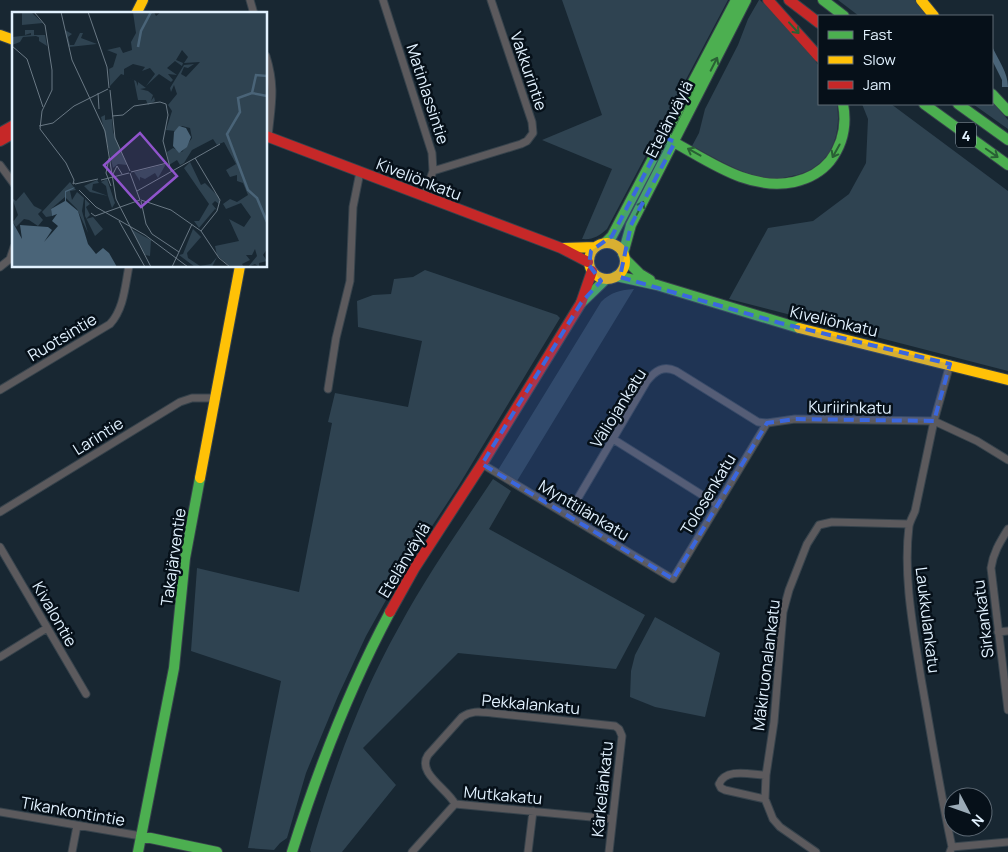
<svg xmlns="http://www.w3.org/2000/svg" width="1008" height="852" viewBox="0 0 1008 852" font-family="Manrope,sans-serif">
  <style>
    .green { fill: #2f4351 }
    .water { fill: #4a6478 }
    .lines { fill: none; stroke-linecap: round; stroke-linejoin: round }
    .street-casing { stroke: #37434c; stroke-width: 9 }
    .fast-casing { stroke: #37434c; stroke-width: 12 }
    .slow-casing { stroke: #37434c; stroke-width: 12 }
    .jam-casing { stroke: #37434c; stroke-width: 12 }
    .street { stroke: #5c5a5d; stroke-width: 7 }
    .fast { stroke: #4caf50; stroke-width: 10 }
    .slow { stroke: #ffc107; stroke-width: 10 }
    .jam { stroke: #c62828; stroke-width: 10 }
    .oneway { stroke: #296034 }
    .marked { fill: #3b67de; fill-opacity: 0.2; stroke: #3b67de; stroke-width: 4; stroke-dasharray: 10 6; stroke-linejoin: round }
    .labels { text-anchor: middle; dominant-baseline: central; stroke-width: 5; stroke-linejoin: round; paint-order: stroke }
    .shield { fill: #061019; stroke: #a0aeba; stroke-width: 1 }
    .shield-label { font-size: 15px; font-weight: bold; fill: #e2f2ff }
    .street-label { font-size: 16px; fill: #e2f2ff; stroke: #061019 }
    .inset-river { fill: none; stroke: #4a6478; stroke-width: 2.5 }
    .inset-road { fill: none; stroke: #697884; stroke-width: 1 }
    .view { fill: #9054cc; fill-opacity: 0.15; stroke: #9054cc; stroke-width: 2.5 }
    .inset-edge { fill: none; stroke: #e2f2ff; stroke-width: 2.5 }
  </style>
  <rect width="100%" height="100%" fill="#182732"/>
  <path class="green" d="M 562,0 L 728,0 L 607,229 C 599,236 593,240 582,239 L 612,169 L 542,140 L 602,115 Z
    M 759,0 L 760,0 L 799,40 L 819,66 L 819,104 L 837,104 C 842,138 829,169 792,176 C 783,178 775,180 766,178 C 740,174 715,158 692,146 L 699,133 L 705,109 L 738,45 L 748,19 Z
    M 838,0 L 915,0 L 927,16 L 859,16 Z
    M 992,101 L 1008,120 L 1008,129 L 973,104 L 992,104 Z
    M 862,104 L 891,104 L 1008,191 L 1008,371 L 729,299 L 768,228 L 813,221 L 849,194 L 866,163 L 868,119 Z
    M 425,270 L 557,315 L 560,318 L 459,485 L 400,575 L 366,636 L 338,696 L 306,773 L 287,838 L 280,843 L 274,850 L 248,848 L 281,681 L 191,651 L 197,568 L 299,592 L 332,423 L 328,422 L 335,393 L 408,407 L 422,341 L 358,327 L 357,301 L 373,295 L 391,294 L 394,279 L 413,277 Z
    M 634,289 L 517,481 L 498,470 L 601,302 C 611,292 620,290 634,289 Z
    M 493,479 L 511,491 L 489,529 L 645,615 L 616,669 L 458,653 L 363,748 L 396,785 L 342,852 L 311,852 L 310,850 C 332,774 360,696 399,627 C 427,575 461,527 493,479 Z
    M 655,617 L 720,653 L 705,717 L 655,707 L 630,697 L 631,671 L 635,655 Z"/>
  <path class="water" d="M 992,46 C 998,60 1008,72 1008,87 L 1002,87 L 1002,80 L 992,60 Z"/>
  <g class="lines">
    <g class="street-casing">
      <path id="street" d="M 250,0 L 254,14
        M 383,0 L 432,153 L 433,171 L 424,197
        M 266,56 C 276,88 271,105 268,137
        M 0,165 L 14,184
        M 433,171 L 521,144 L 527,141 L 533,133 L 532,122 L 491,0
        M 0,267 L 10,259 L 14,247
        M 950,364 L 934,421 L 915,511 C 913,516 910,521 909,526 C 903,576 913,627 921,678 C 931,734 940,791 952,847 L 950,852
        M 328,389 L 336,338 L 350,281 L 353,207 L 360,172
        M 0,390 L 110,324 C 124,309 125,286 129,266
        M 613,439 L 718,505
        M 482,464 L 673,579 L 767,423
        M 0,512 L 180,402 L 192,398 L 215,398
        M 568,515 L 647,381 C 655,371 663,365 676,371 L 758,422 L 767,423 L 795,419 L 934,421 L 977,441 L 1008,460
        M 1008,529 C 1000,542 993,553 991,568 L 1008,710
        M 0,547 L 86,694
        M 998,632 L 1008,631
        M 0,657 L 47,628
        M 765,799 L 725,790 L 721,788 L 719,784 C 726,767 752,775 766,775
        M 455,804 C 448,789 416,773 428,755 L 462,717 C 472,710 481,712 492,713 L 615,726 L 619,729 L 622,736 L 609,852
        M 0,812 L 141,836
        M 952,847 L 1008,842
        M 72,852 L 77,826
        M 412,852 L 455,804 L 612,819
        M 528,852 L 533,811
        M 816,852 L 780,827 L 773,819 L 765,799 L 766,775 L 774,722 L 783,612 L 789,590 L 807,544 L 819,525 L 832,522 L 909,524"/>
    </g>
    <g class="fast-casing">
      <path id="fast" d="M 823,0 L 844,16
        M 992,94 L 1008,111
        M 924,104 L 1008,165
        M 958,104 L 1008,140
        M 664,137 C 704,157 746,192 794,182 C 807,179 821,172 830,161 C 843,144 847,125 843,104
        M 605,243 L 612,236 L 736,0
        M 623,254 L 631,225 L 746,0
        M 625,259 L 640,274 L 650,280
        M 616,276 L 657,285 L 799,328
        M 581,303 L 606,279
        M 141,836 L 217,852
        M 138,852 L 174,668 L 185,558 L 200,478
        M 292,852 C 318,769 349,689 390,612"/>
    </g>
    <g class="slow-casing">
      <path id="slow" d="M 921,0 L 934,16
        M 136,14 L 143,0
        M 0,35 L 14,40
        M589 261a18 18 0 1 1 36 0a18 18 0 1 1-36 0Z
        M 563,248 L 595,247
        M 799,328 L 1008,380
        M 200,478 L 240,266"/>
    </g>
    <g class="jam-casing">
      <path id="jam" d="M 768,0 L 819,57
        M 789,0 L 819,23
        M 0,133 L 14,125
        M 266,136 L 561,248 L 588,262
        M 0,141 L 14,133
        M 390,612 L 414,569 L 482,464 L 581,303 L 592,271"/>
    </g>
    <use href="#street" class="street"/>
    <use href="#fast" class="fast"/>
    <use href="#slow" class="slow"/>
    <use href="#jam" class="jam"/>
  </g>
  <defs><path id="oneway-shaft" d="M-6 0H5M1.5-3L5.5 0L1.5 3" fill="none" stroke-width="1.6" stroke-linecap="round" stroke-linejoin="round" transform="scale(1.25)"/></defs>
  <g class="oneway">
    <use href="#oneway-shaft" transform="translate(794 28) rotate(48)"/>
    <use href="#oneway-shaft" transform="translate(714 64) rotate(-63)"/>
    <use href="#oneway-shaft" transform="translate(836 151) rotate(119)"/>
    <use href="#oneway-shaft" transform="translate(694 152) rotate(-151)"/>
    <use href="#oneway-shaft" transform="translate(992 153) rotate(35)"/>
    <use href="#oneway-shaft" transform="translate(640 208) rotate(-63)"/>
  </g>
  <path class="marked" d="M 664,137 L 675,142 L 631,225 L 620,277 L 780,323 L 950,364 L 934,421 L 795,419 L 767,423 L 673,579 L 482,464 L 581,303 L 601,281 L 589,265 L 591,251 L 612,236 Z"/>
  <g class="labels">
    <rect class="shield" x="956" y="122.5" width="20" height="25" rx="4"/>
    <g class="shield-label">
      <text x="966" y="135">4</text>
    </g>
    <g class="street-label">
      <text transform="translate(529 71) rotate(71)">Vakkurintie</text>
      <text transform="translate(428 94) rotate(72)">Matinlassintie</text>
      <text transform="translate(669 119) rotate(-63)">Etelänväylä</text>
      <text transform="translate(419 179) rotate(21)">Kiveliönkatu</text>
      <text transform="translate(834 321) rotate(13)">Kiveliönkatu</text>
      <text transform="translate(62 337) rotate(-31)">Ruotsintie</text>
      <text transform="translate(850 407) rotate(1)">Kuriirinkatu</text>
      <text transform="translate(618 408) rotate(-58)">Väliojankatu</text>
      <text transform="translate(98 436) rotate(-32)">Larintie</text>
      <text transform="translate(708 494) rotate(-59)">Tolosenkatu</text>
      <text transform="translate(584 510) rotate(31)">Mynttilänkatu</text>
      <text transform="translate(173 557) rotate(-82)">Takajärventie</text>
      <text transform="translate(404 560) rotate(-59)">Etelänväylä</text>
      <text transform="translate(55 614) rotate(60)">Kivalontie</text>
      <text transform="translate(983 619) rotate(-97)">Sirkankatu</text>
      <text transform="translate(928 620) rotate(83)">Laukkulankatu</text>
      <text transform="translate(766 665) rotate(-83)">Mäkiruonalankatu</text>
      <text transform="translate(531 704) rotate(5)">Pekkalankatu</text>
      <text transform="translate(602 789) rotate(-84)">Kärkelänkatu</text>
      <text transform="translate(503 795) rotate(5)">Mutkakatu</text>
      <text transform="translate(73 811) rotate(10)">Tikankontintie</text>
    </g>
  </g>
  <g transform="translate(12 12)">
    <rect width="255" height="255" fill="#182732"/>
    <path d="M 10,0 L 20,1 L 31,11 L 10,13 ZM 121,0 L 142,0 L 144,4 L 149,0 L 255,0 L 255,237 L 251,243 L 255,249 L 247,251 L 247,255 L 243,252 L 236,255 L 245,244 L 243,237 L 240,243 L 234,243 L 238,248 L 230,252 L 232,255 L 218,255 L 205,243 L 203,234 L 227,229 L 217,207 L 232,215 L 239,205 L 229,191 L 214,197 L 211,192 L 218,187 L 225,190 L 236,183 L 231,171 L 225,169 L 225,163 L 218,165 L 214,158 L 224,152 L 212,130 L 205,133 L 201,127 L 180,138 L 172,151 L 168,153 L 165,148 L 157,153 L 155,140 L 161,136 L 170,140 L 180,126 L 178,116 L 170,114 L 163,119 L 154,118 L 160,99 L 156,93 L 165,82 L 162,73 L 159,80 L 158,76 L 172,53 L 182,52 L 176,56 L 172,55 L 169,62 L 174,65 L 188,50 L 172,51 L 176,45 L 170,38 L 164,48 L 171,51 L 170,54 L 163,49 L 155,56 L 165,63 L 156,62 L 161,68 L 159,70 L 147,62 L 134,74 L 143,62 L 138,56 L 130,59 L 133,55 L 121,52 L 112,57 L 112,63 L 109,62 L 98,74 L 97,57 L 101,55 L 105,42 L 95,38 L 108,35 L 111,41 L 120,38 L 119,30 L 124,21 ZM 13,18 L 22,18 L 22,23 L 33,23 L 35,34 L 27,29 L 27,25 L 33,28 L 24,24 L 11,25 L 8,30 L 0,33 L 0,25 L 19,23 L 19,21 L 13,23 ZM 53,18 L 60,22 L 56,25 L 58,33 L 62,33 L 68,21 L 71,21 L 69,26 L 85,32 L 57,35 ZM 115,65 L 124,69 L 126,74 L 126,70 L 134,76 L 128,77 L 136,79 L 141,83 L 139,89 L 142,85 L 143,89 L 136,93 L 134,88 L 126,88 L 122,68 ZM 93,103 L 93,108 L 100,107 L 101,120 L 115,153 L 106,152 L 101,156 L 89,105 ZM 178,150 L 189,173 L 193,171 L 207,185 L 207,192 L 203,189 L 200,192 L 205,198 L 203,197 L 187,216 L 182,209 L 187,209 L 197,192 L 172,156 ZM 154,152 L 146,166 L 143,161 L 133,167 L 128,165 L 128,169 L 122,160 ZM 95,167 L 103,191 L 100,196 L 96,184 L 78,180 L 72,174 L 85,168 L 87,171 L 81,172 L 80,178 L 96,184 L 94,174 L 89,170 ZM 58,170 L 64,178 L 58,179 L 60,188 L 65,180 L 72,186 L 70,199 L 76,221 L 65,197 L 53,185 L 39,197 L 40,204 L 34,205 L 30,200 ZM 12,180 L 22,194 L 30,198 L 26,202 L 31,208 L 26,214 L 17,208 L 12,207 L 4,215 L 1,210 L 6,203 L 0,186 L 4,189 ZM 73,187 L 78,192 L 74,195 L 78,203 L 74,207 L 81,205 L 91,217 L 83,224 L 73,204 ZM 119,217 L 139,228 L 138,244 L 133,243 ZM 181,217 L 189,225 L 175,241 L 176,246 L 188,254 L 199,252 L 205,245 L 200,255 L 183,255 L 167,243 L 171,242 Z" fill="#2f4351"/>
    <path d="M 167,114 L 174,116 L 179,125 L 175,135 L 167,141 L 161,134 L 162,120 ZM 63,175 L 61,177 L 54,180 L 54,189 L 66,199 L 76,232 L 84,242 L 91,236 L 97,241 L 105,255 L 0,255 L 0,209 L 10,227 L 8,213 L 36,215 L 40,218 L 32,230 L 46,214 L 40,209 L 45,202 L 40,204 L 39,197 L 53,189 L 53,179 Z" fill="#4a6478"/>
    <path class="inset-river" d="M 126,35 L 129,19 L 139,0M 255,64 L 244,63 L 240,81 L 226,86 L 228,100 L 215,122 L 236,178 L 245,186 L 255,210M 240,81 L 255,84"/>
    <path class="inset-road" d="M 22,0 L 33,13 L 40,58 L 40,78 L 30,99 L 28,117 L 54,151 L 62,168 L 61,172 L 63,171M 49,0 L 60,48 L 93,119 L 104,187 L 139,255M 76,0 L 95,55 L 97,76M 0,34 L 15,47 L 31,95M 98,78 L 103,126 L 118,159M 86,81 L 87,97M 100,104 L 111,103 L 122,94 L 148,90 L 154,92 L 156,103 L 151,129 L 159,159M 27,114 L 41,111 L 62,94 L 96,77M 97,146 L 94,161 L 99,174M 183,146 L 208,188 L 205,199 L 189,219 L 207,246 L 218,255M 119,160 L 155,151M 118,161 L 128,188M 101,162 L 105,154 L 110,162M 89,168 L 117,161M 63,172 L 86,167M 67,178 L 84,195 L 133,223 L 176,255M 125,179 L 208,132M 129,188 L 159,198 L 189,219M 129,189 L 134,212 L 140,222 L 167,240M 79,201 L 83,204 L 128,188M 107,209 L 133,255M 160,255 L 180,212"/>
    <path class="view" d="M 128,121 L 165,164 L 129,195 L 92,153 Z"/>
    <rect width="255" height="255" class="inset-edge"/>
  </g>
  <rect x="818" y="15" width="175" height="90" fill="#061019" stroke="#5e6a75"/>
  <rect x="828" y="31" width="25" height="8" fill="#4caf50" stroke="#5e6a75"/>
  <text x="863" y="40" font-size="15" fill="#e2f2ff">Fast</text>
  <rect x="828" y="56" width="25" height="8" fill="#ffc107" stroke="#5e6a75"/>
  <text x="863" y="65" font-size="15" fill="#e2f2ff">Slow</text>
  <rect x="828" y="81" width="25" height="8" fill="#c62828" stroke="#5e6a75"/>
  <text x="863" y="90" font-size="15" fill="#e2f2ff">Jam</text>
  <g transform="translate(968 812) rotate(131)"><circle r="24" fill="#061019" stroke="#5e6a75"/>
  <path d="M0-4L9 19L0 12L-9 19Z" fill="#9babb7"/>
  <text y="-8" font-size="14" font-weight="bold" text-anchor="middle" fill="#e2f2ff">N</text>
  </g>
</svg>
